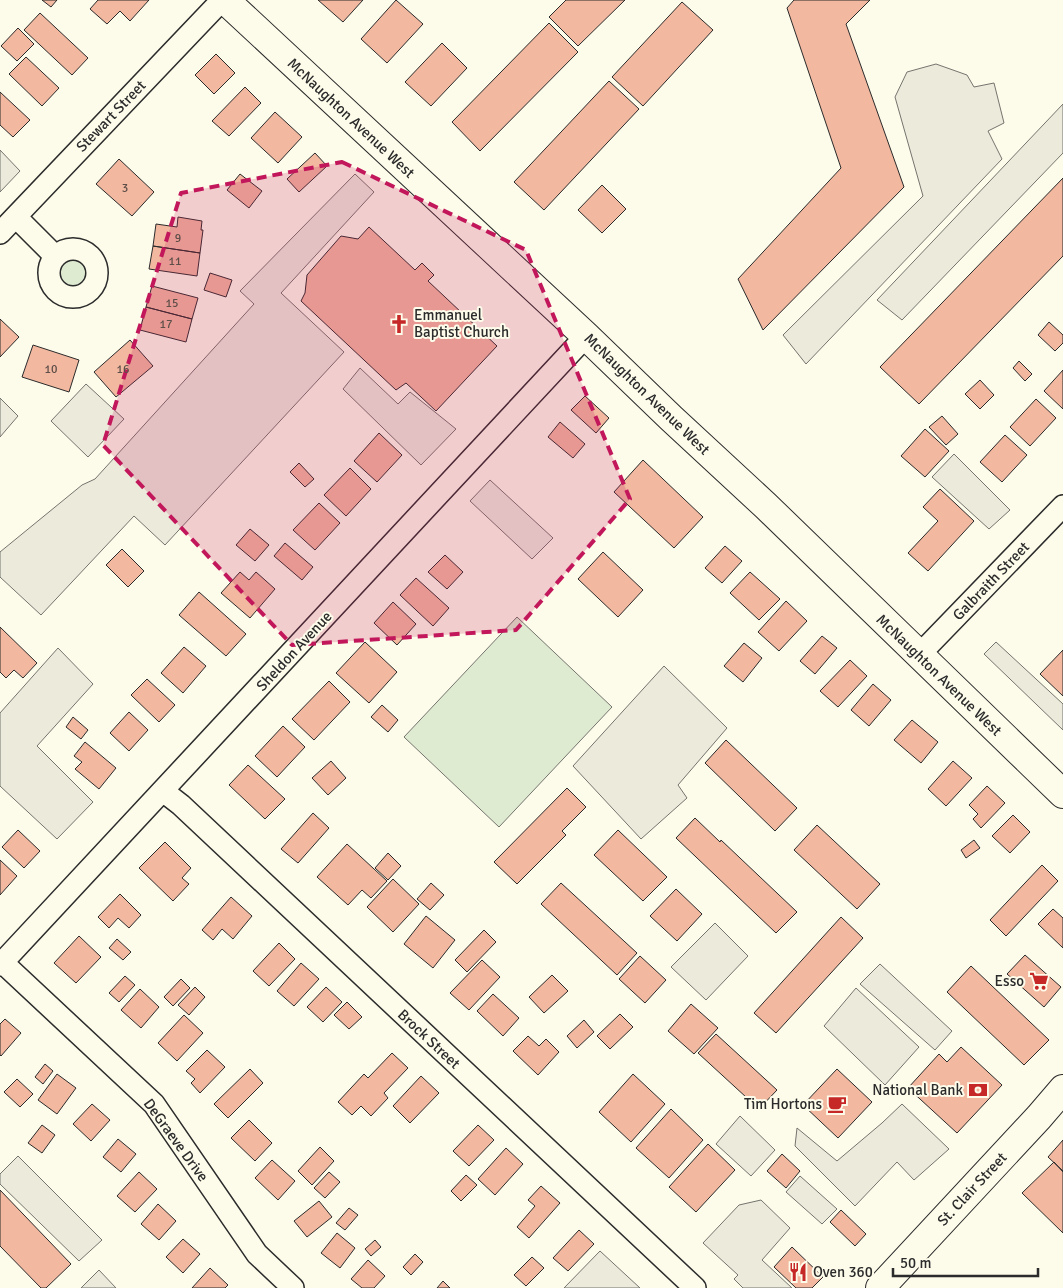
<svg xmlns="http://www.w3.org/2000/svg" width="1063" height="1288" viewBox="0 0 1063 1288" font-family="Signika,sans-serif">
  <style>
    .green { fill: #deebd1; stroke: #74746e }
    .parking { fill: #eceadb; stroke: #74746e }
    .building { fill: #f2b8a0; stroke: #2b2b2b }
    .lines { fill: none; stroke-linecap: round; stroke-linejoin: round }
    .minor-casing { stroke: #2b2b2b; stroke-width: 24 }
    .major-casing { stroke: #2b2b2b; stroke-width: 30 }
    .minor { stroke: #fdfbea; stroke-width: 21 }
    .major { stroke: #fdfbea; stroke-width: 28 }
    .marked { fill: #c2185b; fill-opacity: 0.2; stroke: #c2185b; stroke-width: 4; stroke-dasharray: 10 6; stroke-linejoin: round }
    .labels { text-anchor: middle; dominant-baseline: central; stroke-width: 4; stroke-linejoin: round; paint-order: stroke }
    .number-label { font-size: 12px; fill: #5d4e48 }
    .street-label { font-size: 15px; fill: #2b2b2b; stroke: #fdfbea }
    .poi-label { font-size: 15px; fill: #2b2b2b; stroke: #fdfbea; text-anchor: end }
  </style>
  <rect width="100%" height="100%" fill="#fdfbea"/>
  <path class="green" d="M58 273a14 14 0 1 1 28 0a14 14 0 1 1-28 0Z
    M 517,617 L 612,707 L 499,827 L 404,737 Z"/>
  <path class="parking" d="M 936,64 L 967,75 L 974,87 L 994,83 L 1004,123 L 988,131 L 1002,159 L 806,364 L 783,335 L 923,196 L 895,97 L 907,72 Z
    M 1063,104 L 1063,153 L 902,320 L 877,300 Z
    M 0,150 L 20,171 L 0,192 Z
    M 355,174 L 374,192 L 281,293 L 344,352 L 165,545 L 134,516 L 41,615 L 0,577 L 0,552 L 82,485 L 95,479 L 254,304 L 240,291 Z
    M 360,368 L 398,404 L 410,392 L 456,429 L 421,465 L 343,389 Z
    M 86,384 L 124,419 L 88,457 L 51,421 Z
    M 0,398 L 18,416 L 0,437 Z
    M 954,454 L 1010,510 L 989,529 L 932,477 Z
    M 490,480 L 553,538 L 532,559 L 470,501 Z
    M 996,642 L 1063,704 L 1063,730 L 984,654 Z
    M 58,648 L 93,684 L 37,746 L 93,802 L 57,839 L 0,786 L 0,713 Z
    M 664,666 L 727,728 L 678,785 L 687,798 L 641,839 L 573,766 Z
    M 715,923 L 748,956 L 706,1000 L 671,967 Z
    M 880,964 L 952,1031 L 935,1050 L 860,984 Z
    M 856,988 L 919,1047 L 885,1085 L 824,1026 Z
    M 902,1104 L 949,1149 L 914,1180 L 897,1162 L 855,1206 L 795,1146 L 797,1128 L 837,1161 L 882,1123 Z
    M 740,1116 L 775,1150 L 751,1176 L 716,1144 Z
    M 18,1156 L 102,1240 L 79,1261 L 0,1184 L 0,1174 Z
    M 800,1176 L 837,1209 L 822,1224 L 786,1192 Z
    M 761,1200 L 790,1228 L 762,1260 L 792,1288 L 743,1288 L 734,1279 L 738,1275 L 703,1243 L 739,1205 Z
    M 600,1251 L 640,1288 L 564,1288 Z
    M 99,1270 L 116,1288 L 81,1288 Z"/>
  <path class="building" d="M 42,0 L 57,0 L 51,7 Z
    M 98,0 L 149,0 L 130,21 L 120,11 L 107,24 L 90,9 Z
    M 318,0 L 363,0 L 343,22 Z
    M 396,0 L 423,24 L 387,63 L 361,39 Z
    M 566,0 L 625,0 L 578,46 L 549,17 Z
    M 794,0 L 870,0 L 846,24 L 904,187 L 763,330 L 738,279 L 841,168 L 787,8 Z
    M 682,2 L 713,30 L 643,106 L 612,77 Z
    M 40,13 L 88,58 L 72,75 L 24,30 Z
    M 549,23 L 578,52 L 480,151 L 452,122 Z
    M 18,28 L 34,44 L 17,61 L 1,46 Z
    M 442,43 L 467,68 L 431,106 L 405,82 Z
    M 216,54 L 235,73 L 214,94 L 195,75 Z
    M 26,57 L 59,88 L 42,106 L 9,74 Z
    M 609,81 L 639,109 L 544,210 L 514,182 Z
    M 245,87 L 261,103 L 229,136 L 212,121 Z
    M 0,92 L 30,120 L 13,137 L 0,125 Z
    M 275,112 L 302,137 L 278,163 L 251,138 Z
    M 315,153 L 327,166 L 299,192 L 287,179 Z
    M 119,159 L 154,192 L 132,216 L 96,184 Z
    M 240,174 L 262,191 L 249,208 L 227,190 Z
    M 1063,178 L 1063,256 L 919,404 L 880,367 Z
    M 602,185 L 626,209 L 602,233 L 578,210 Z
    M 178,217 L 202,221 L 201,230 L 203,230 L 200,253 L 153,246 L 156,224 L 177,227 Z
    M 369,227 L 415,270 L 422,263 L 434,275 L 428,281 L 497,346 L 436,411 L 406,383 L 396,390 L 301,301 L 305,293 L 307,275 L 341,236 L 358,239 Z
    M 153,246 L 200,253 L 197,276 L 149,269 Z
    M 210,273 L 232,280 L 226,297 L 204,290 Z
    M 152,286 L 198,298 L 192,319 L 146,307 Z
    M 146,307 L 192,319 L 186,342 L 140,330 Z
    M 0,319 L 19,337 L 0,357 Z
    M 1049,322 L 1063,335 L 1063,343 L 1055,351 L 1038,335 Z
    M 130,340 L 153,366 L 116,397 L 94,372 Z
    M 33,345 L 79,360 L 69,392 L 22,377 Z
    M 1019,361 L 1032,374 L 1025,381 L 1013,368 Z
    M 1063,370 L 1063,409 L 1044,391 Z
    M 980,380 L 994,395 L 980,409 L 965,394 Z
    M 585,396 L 609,418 L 596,433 L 571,410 Z
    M 1036,399 L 1056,418 L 1030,446 L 1010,427 Z
    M 942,416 L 958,434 L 946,445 L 929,427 Z
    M 560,422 L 585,444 L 573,458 L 548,437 Z
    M 925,429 L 949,451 L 925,477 L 901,456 Z
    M 379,433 L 402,455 L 377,482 L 354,461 Z
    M 1005,435 L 1027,455 L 1002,482 L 980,462 Z
    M 643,460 L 703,517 L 674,548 L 614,492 Z
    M 299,463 L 314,479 L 305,487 L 290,472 Z
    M 350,468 L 371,489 L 346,516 L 324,495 Z
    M 940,489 L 974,521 L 928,571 L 908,553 L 938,521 L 923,507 Z
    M 319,503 L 340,523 L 315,550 L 293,530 Z
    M 250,529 L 269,545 L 255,561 L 236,545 Z
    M 285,543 L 313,567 L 302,580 L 274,556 Z
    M 725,546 L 742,561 L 722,583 L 705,568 Z
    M 122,549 L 144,571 L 128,587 L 106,565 Z
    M 603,552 L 643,590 L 618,617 L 578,579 Z
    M 445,555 L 463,572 L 447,589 L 428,572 Z
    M 240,572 L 249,580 L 256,572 L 275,589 L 250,618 L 221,593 Z
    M 750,572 L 780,599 L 759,620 L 730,593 Z
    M 416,578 L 449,608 L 433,626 L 400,595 Z
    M 199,592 L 246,634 L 226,656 L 179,615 Z
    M 786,601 L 807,621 L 779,651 L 758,632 Z
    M 393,602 L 416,624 L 397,645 L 374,623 Z
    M 0,627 L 37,663 L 23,678 L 14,670 L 6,678 L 0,672 Z
    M 822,636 L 837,648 L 815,674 L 800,661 Z
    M 365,642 L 397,672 L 369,703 L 336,673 Z
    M 744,643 L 762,658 L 743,682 L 724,666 Z
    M 184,647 L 206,666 L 183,693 L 161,673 Z
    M 1063,650 L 1063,696 L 1040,674 Z
    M 850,660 L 867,676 L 838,707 L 820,691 Z
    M 147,679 L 175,705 L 159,722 L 131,695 Z
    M 329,681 L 350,702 L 314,740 L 292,719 Z
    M 873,684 L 891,700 L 869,726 L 851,710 Z
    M 382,705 L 398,720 L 388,732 L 371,717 Z
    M 129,712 L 148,730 L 129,751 L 110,733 Z
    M 73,717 L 88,730 L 81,739 L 66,727 Z
    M 912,720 L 938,742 L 921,763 L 894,740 Z
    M 283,726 L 305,747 L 277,777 L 255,756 Z
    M 726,740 L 797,808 L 775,831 L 705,763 Z
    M 85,742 L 116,768 L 99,789 L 75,769 L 82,762 L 74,756 Z
    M 331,761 L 346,778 L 328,795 L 312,778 Z
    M 953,761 L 972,778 L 946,806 L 928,789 Z
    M 248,765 L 285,799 L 265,819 L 229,785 Z
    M 987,786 L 1005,803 L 981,828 L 973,819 L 978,814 L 969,805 Z
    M 567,788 L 586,807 L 562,831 L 566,835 L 517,884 L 494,862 Z
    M 313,813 L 329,828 L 298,863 L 281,849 Z
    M 1013,815 L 1030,832 L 1010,853 L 992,836 Z
    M 695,818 L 720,842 L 721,840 L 797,912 L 776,933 L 676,838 Z
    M 817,825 L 880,884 L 857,909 L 794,850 Z
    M 18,830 L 40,851 L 24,868 L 2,847 Z
    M 618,830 L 667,877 L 643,901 L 594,855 Z
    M 974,840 L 980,848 L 966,858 L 961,850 Z
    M 165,842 L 191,868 L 182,878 L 189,884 L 173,901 L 139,868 Z
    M 347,844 L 387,881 L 371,898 L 362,890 L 348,905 L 317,877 Z
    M 388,853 L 401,866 L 388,880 L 375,868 Z
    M 0,860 L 17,876 L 0,895 Z
    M 1042,865 L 1058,881 L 1006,936 L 990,920 Z
    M 393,879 L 419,904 L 393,932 L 367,907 Z
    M 431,883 L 444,895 L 430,910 L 417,899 Z
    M 561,883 L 637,953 L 617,975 L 541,904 Z
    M 676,889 L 702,914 L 677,941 L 650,916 Z
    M 120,894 L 141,915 L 129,928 L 118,918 L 109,928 L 98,917 Z
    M 231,897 L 252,916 L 233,939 L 222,929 L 213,940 L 202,930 Z
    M 1053,909 L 1063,918 L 1063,948 L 1038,924 Z
    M 426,916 L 455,940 L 433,968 L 404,944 Z
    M 841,917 L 863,938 L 776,1033 L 754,1013 Z
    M 484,930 L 496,942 L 467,972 L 455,960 Z
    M 79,936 L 101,957 L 76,983 L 54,963 Z
    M 117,939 L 131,952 L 123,960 L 109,948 Z
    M 279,943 L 295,959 L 269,986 L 253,971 Z
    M 1025,955 L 1061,987 L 1044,1007 L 1007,974 Z
    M 640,956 L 666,980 L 645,1003 L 619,979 Z
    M 482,960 L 500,977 L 469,1010 L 450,993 Z
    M 301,963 L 319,979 L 294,1006 L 277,991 Z
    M 971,966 L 1049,1040 L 1024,1065 L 947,992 Z
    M 552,975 L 568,991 L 544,1013 L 529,997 Z
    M 125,976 L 135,985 L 119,1002 L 109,993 Z
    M 181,979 L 190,988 L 173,1006 L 164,997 Z
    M 195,987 L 205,997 L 189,1015 L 178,1005 Z
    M 326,987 L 342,1002 L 323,1022 L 307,1007 Z
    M 140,989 L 159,1007 L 141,1028 L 121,1010 Z
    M 493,994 L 519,1018 L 503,1036 L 477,1011 Z
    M 347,1002 L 362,1017 L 349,1029 L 334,1015 Z
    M 691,1004 L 718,1028 L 694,1054 L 668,1031 Z
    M 620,1014 L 633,1027 L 610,1049 L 597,1036 Z
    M 184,1015 L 203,1033 L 177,1061 L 158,1043 Z
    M 5,1019 L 21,1033 L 1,1056 L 0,1055 L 0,1024 Z
    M 584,1020 L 594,1032 L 577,1048 L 567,1036 Z
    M 716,1034 L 777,1090 L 759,1109 L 698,1053 Z
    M 528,1036 L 539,1046 L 546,1039 L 559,1052 L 538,1075 L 513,1051 Z
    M 961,1047 L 1002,1085 L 957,1133 L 908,1088 L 939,1054 L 947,1062 Z
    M 207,1050 L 225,1067 L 200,1093 L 191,1083 L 195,1079 L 186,1071 Z
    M 392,1053 L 408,1068 L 384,1093 L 388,1098 L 371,1116 L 361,1106 L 352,1115 L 338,1102 L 364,1074 L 368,1078 Z
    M 45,1064 L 53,1071 L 43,1084 L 35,1077 Z
    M 250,1069 L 263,1083 L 228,1118 L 214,1104 Z
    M 837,1069 L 872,1102 L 838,1138 L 803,1105 Z
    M 57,1074 L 76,1088 L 57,1114 L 38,1100 Z
    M 633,1074 L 665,1104 L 631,1142 L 599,1112 Z
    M 421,1076 L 439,1093 L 410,1123 L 393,1106 Z
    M 17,1079 L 33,1094 L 20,1107 L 4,1092 Z
    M 92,1104 L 110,1120 L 91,1141 L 73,1124 Z
    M 671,1109 L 703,1140 L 669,1178 L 636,1148 Z
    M 249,1120 L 272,1143 L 255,1161 L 231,1138 Z
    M 42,1125 L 55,1135 L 42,1153 L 28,1143 Z
    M 478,1125 L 494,1140 L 469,1166 L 453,1151 Z
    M 118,1139 L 136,1154 L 121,1172 L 103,1157 Z
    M 1063,1140 L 1063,1171 L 1048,1157 Z
    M 708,1144 L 735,1170 L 696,1212 L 669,1187 Z
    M 320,1147 L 334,1161 L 312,1185 L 298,1171 Z
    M 506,1148 L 523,1164 L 495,1195 L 478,1179 Z
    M 782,1154 L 800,1171 L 786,1188 L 767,1171 Z
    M 272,1160 L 295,1181 L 278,1200 L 255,1178 Z
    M 1054,1162 L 1063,1172 L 1063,1233 L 1022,1193 Z
    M 139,1172 L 157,1189 L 135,1212 L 117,1196 Z
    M 329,1172 L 340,1182 L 325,1198 L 314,1188 Z
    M 466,1175 L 477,1185 L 461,1201 L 451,1191 Z
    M 541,1186 L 560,1203 L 529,1238 L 517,1227 L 535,1206 L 528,1200 Z
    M 0,1190 L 71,1264 L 46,1288 L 41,1288 L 0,1246 Z
    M 319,1201 L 332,1217 L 307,1237 L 294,1221 Z
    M 158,1204 L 176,1221 L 159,1240 L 141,1224 Z
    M 349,1208 L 358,1215 L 345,1230 L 336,1223 Z
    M 841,1210 L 866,1234 L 855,1246 L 830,1222 Z
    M 579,1230 L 594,1244 L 568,1271 L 553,1258 Z
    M 337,1233 L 355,1248 L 340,1268 L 321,1253 Z
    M 183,1239 L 200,1254 L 183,1273 L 166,1257 Z
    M 375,1240 L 381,1247 L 371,1256 L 365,1249 Z
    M 792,1247 L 823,1277 L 812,1288 L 796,1288 L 774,1267 Z
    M 415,1254 L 423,1262 L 411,1275 L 403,1267 Z
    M 532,1257 L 544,1268 L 526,1286 L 514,1275 Z
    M 368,1260 L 385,1276 L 374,1288 L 362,1288 L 351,1279 Z
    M 210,1268 L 228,1285 L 225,1288 L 192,1288 Z
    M 443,1281 L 450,1288 L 437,1288 Z"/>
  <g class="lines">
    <g class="minor-casing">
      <path id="minor" d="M 16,217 L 55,256
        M 0,233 L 222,0
        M49 273a24 24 0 1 1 48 0a24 24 0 1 1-48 0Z
        M 919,655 L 1063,506
        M 163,791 L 181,805 L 695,1288
        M 2,962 L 154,1104 L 257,1254 L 293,1288
        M 0,965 L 586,336"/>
    </g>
    <g class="major-casing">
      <path id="major" d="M 225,0 L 586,336 L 671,418 L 766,506 L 1063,794
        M 880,1288 L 1039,1117 L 1063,1089"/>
    </g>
    <use href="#minor" class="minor"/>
    <use href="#major" class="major"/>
  </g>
  <path class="marked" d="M 342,162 L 526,250 L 630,499 L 516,630 L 292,645 L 103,445 L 181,193 Z"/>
  <defs>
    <g id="church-bare" transform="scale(1.5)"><path d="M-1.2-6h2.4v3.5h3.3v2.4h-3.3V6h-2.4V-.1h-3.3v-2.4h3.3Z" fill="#c62828" stroke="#fdfbea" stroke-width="2.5" paint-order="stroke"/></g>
    <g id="supermarket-bare" transform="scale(1.5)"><path d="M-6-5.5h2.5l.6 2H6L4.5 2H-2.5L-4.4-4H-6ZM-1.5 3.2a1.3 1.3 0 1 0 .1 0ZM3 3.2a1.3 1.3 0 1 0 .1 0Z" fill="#c62828" stroke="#fdfbea" stroke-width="2.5" paint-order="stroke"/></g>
    <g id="bank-bare" transform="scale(1.5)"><path d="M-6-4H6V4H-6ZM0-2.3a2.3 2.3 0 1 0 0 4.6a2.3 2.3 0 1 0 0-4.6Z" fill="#c62828" stroke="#fdfbea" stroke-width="2.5" paint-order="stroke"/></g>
    <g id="cafe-bare" transform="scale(1.5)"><path d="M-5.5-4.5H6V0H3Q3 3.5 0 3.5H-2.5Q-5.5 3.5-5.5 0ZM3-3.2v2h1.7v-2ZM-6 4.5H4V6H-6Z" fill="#c62828" stroke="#fdfbea" stroke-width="2.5" paint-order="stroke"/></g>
    <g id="restaurant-bare" transform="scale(1.5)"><path d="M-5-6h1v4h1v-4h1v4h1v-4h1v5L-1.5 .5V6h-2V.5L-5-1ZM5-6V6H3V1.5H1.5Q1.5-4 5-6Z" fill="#c62828" stroke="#fdfbea" stroke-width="2.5" paint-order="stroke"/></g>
  </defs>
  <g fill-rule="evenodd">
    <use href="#church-bare" x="399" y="324"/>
    <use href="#supermarket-bare" x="1039" y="981"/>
    <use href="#bank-bare" x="978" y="1090"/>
    <use href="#cafe-bare" x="837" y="1104"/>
    <use href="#restaurant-bare" x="798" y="1272"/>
  </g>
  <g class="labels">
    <g class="number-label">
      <text x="125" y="188">3</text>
      <text x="178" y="238">9</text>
      <text x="175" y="261">11</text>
      <text x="172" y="303">15</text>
      <text x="166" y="324">17</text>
      <text x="51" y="369">10</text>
      <text x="123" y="369">16</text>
    </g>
    <g class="street-label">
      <text transform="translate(111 116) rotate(-46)">Stewart Street</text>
      <text transform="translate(351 118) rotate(43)">McNaughton Avenue West</text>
      <text transform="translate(647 394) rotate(44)">McNaughton Avenue West</text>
      <text transform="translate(991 581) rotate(-46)">Galbraith Street</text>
      <text transform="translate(294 651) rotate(-47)">Sheldon Avenue</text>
      <text transform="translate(939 675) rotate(44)">McNaughton Avenue West</text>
      <text transform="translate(429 1039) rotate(43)">Brock Street</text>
      <text transform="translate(176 1140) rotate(54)">DeGraeve Drive</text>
      <text transform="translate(972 1189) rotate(-47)">St. Clair Street</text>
    </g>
    <g class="poi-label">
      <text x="414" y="315" text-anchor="start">Emmanuel<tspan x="414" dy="17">Baptist Church</tspan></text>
      <text x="1024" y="981">Esso</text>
      <text x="963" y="1090">National Bank</text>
      <text x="822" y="1104">Tim Hortons</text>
      <text x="813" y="1272" text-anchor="start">Oven 360</text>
    </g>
  </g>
  <path d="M893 1268v8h145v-8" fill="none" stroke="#2b2b2b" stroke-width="2.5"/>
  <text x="900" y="1268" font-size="15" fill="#2b2b2b" stroke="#fdfbea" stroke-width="4" paint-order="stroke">50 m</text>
</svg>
